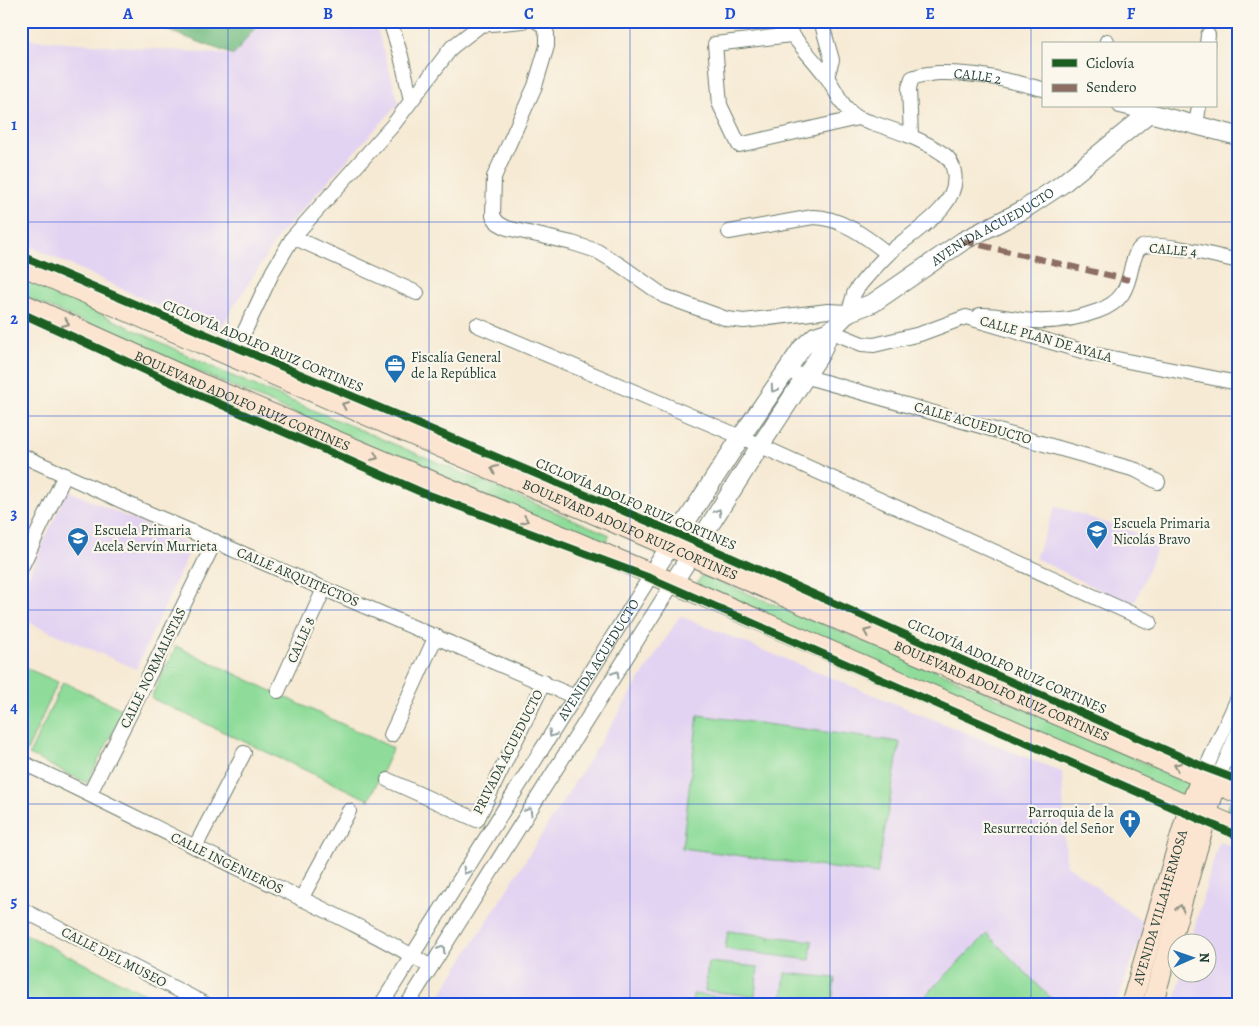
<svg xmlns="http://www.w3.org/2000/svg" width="1259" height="1026" viewBox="0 0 1259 1026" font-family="Alegreya,serif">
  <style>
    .built { fill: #e3d3f2 }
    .green { fill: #8fdc9a; stroke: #578c67 }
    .forest { fill: #73bc82; stroke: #497c5b }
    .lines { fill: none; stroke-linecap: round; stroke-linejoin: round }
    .minor-casing { stroke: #6a7a6c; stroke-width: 16 }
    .tertiary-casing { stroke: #6a7a6c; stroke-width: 20 }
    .secondary-casing { stroke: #6a7a6c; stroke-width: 22 }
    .minor { stroke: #fff; stroke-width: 14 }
    .tertiary { stroke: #fff; stroke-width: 18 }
    .secondary { stroke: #fce5d0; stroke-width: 20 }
    .quiet { stroke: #8d6e63; stroke-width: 6; stroke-dasharray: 12 6; stroke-linecap: butt }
    .cycleway-casing { stroke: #fbf7ec; stroke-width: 11 }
    .cycleway { stroke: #1b5e20; stroke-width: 8 }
    .oneway { stroke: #8e9182 }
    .oneway2 { stroke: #8f9e9a }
    .grid { fill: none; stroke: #1d4ed8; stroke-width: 1; stroke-opacity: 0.55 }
    .labels { text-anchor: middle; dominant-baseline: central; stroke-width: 4.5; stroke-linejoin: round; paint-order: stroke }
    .street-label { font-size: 14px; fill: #1f3d34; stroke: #fbf7ec }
    .poi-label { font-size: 14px; fill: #1f3d34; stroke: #fbf7ec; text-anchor: start }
    .neatline { fill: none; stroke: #1d4ed8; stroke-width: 2 }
    .grid-label { font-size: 16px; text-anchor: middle; font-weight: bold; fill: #1d4ed8 }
  </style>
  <rect width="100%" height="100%" fill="#fbf7ec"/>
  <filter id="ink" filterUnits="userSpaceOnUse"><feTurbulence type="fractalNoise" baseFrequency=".02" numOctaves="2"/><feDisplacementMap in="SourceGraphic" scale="10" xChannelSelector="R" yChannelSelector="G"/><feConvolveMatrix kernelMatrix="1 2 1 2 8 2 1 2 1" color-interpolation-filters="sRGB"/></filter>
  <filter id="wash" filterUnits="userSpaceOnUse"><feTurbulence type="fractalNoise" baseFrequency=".0096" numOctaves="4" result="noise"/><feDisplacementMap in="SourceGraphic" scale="20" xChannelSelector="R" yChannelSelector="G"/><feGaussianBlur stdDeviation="1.12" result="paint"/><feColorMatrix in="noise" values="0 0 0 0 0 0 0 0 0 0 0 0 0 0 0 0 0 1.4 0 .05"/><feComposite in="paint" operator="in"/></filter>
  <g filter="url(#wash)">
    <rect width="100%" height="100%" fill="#f6ead4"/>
    <path class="built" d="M 260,21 L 375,21 L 399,103 L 280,234 L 217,333 L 21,242 L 21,44 L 28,39 L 234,55 Z
      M 67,490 L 192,546 L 136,669 L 21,619 L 21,593 Z
      M 1056,506 L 1160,541 L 1133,607 L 1035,558 Z
      M 680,616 L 1062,772 L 1066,864 L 1145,924 L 1116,1005 L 434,1005 Z
      M 1219,841 L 1238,849 L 1238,1005 L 1174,1005 L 1182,974 L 1206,974 L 1206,944 L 1190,943 Z"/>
    <path class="green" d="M 21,276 L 225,373 L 610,535 L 603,547 L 21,295 Z
      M 702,575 L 931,668 L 1194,785 L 1187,800 L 693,591 Z
      M 176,646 L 393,748 L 369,800 L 151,698 Z
      M 21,666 L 58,682 L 27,751 L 21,749 Z
      M 63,682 L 124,710 L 87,783 L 29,755 Z
      M 698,715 L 900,742 L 877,874 L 682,848 Z
      M 1230,801 L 1238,804 L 1238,823 L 1224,817 Z
      M 728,931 L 770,936 L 769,941 L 770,936 L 812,941 L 810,960 L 725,949 Z
      M 21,932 L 167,1005 L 21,1005 Z
      M 987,934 L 1058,1005 L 921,1005 L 919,1002 Z
      M 708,962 L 758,967 L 755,996 L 705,991 Z
      M 785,973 L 835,978 L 832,1005 L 812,1005 L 782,1002 Z
      M 693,994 L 743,999 L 742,1005 L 692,1005 Z"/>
    <path class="forest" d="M 142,21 L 260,21 L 234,55 Z"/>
  </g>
  <g filter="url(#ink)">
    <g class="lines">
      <g class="minor-casing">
        <g id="minor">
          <path d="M 390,21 L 401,56 L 411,100"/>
          <path d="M 536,21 L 543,25 L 547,34 L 547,46 L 535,86 L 494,177 L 493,216 L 498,223 L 507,228 L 572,243 L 597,251 L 620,265 L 664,296 L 727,319 L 744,321 L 828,311 L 849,312 C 851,306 852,300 854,294 C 857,286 881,261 888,254 C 910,233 961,208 954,172 C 953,165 949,157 942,153 C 917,136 887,128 858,118 C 840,107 838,92 826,76 C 812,57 795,41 782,21"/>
          <path d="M 821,21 L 832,60 L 827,77"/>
          <path d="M 480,25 L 523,21"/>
          <path d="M 791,35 L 715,44 L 720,105 L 739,145 L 858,118"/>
          <path d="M 1106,44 L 1107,41"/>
          <path d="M 1207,44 L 1208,35"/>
          <path d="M 1120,106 L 1149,113"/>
          <path d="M 1196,125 L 1199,106"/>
          <path id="s1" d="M 911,136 L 909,88 L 912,78 C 921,74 928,74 938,73 C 977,72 1006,80 1043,89"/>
          <path d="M 729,232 L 813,217 C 840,217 867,237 888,254"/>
          <path d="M 293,237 L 417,293"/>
          <path d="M 980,315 C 994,314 1009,318 1022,320 C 1048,323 1074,320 1098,311 C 1122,302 1127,290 1132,265 C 1134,260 1135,252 1140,248 C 1154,239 1220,257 1238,261"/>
          <path d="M 477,325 L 741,437 L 1150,622"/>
          <path d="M 830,331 L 862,344 L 874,345 L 920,334 L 966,317 L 1092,354 L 1238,383"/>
          <path d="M 233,356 L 273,271 L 293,237 L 393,125 L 452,47 L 486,21"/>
          <path d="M 786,371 L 1136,470 L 1158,482"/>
          <path d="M 21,455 L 146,512 L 575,697"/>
          <path d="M 21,568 L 65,475"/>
          <path d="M 278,691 L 324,589"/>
          <path d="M 391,735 L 436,636"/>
          <path d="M 21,762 C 92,795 162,831 232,865 C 297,897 369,929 431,967"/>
          <path d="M 1202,777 L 1238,698"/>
          <path d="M 388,780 L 477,820 L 544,682"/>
          <path d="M 1216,783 L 1238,732"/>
          <path d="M 90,793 L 134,706 L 215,541"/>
          <path d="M 195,847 L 244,753"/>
          <path d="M 301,899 L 349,811"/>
          <path d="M 21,909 L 207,1005"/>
          <path id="s2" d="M 381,1005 L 652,574"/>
          <path d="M 407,1005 L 673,583"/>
        </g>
      </g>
      <g class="tertiary-casing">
        <g id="tertiary">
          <path d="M 652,574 L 741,437 L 802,348 L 815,336 L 830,331"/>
          <path id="s3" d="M 673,583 L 760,446 L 821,353 L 830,331 L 849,312 L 873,303 L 963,241 L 1023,210 L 1061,185 L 1149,113 L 1238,136"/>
        </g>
      </g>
      <g class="secondary-casing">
        <g id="secondary">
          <path id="s4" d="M 21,265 L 1238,793"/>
          <path id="s5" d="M 21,303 L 201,384 L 673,583 L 1238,828"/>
          <path id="s6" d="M 1131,1005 L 1189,808 L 1202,777"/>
          <path d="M 1152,1005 L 1216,783"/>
        </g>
      </g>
      <use href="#minor" class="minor"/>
      <use href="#tertiary" class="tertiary"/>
      <use href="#secondary" class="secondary"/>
      <path class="quiet" d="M 963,241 L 1129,280"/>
      <g class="cycleway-casing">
        <path id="cycleway" d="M 21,256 L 678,534 L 1206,768 L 1238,780
          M 21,313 L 197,394 L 421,492 L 650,578 L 1238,836"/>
      </g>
      <use href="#cycleway" class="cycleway"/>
    </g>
    <defs><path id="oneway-chevron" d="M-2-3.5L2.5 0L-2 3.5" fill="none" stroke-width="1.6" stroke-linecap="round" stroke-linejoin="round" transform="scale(1.25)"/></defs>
    <g class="oneway">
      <use href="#oneway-chevron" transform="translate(66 323) rotate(24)"/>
      <use href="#oneway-chevron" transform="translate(345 405) rotate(-156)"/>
      <use href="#oneway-chevron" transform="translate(375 457) rotate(23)"/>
      <use href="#oneway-chevron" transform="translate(494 469) rotate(-156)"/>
      <use href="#oneway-chevron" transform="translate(525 520) rotate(23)"/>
      <use href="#oneway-chevron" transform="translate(867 632) rotate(-157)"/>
      <use href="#oneway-chevron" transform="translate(1177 766) rotate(-157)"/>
      <use href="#oneway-chevron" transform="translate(1180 908) rotate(-74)"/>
    </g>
    <g class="oneway2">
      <use href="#oneway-chevron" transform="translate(774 389) rotate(124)"/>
      <use href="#oneway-chevron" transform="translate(718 512) rotate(-58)"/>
      <use href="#oneway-chevron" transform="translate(616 674) rotate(-58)"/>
      <use href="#oneway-chevron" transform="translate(552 734) rotate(122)"/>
      <use href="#oneway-chevron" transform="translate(529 811) rotate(-58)"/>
      <use href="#oneway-chevron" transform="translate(466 871) rotate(122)"/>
      <use href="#oneway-chevron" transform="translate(442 949) rotate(-58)"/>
    </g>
  </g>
  <path class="grid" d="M 228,21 L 228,1005M 429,21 L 429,1005M 630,21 L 630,1005M 830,21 L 830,1005M 1031,21 L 1031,1005M 21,222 L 1238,222M 21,416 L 1238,416M 21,610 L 1238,610M 21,804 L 1238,804"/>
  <defs>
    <g id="office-pin" transform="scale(1.125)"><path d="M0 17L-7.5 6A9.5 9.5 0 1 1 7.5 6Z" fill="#1f6fb2" stroke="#fbf7ec"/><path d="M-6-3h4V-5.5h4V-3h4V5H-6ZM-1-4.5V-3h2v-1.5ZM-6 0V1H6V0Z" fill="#fff"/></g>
    <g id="school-pin" transform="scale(1.125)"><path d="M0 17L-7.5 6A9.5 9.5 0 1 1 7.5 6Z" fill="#1f6fb2" stroke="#fbf7ec"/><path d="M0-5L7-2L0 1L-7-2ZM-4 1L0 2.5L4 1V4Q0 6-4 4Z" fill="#fff"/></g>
    <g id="church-pin" transform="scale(1.125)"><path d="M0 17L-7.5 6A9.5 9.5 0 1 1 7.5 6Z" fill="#1f6fb2" stroke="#fbf7ec"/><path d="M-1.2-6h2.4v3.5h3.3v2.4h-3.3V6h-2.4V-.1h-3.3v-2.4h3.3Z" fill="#fff"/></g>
  </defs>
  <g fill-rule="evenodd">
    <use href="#office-pin" x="395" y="365"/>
    <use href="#school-pin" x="1097" y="531"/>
    <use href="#school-pin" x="78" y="538"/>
    <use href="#church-pin" x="1130" y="820"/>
  </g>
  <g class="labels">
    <g class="street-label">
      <text stroke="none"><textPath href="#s1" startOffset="125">CALLE 2</textPath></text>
      <text stroke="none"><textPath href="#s3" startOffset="492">AVENIDA ACUEDUCTO</textPath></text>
      <text transform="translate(1173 250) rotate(5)">CALLE 4</text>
      <text transform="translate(1046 339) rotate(16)">CALLE PLAN DE AYALA</text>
      <text transform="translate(263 346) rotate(23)">CICLOVÍA ADOLFO RUIZ CORTINES</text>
      <text stroke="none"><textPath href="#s5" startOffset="242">BOULEVARD ADOLFO RUIZ CORTINES</textPath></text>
      <text transform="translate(973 423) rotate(16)">CALLE ACUEDUCTO</text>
      <text transform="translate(636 504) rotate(23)">CICLOVÍA ADOLFO RUIZ CORTINES</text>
      <text stroke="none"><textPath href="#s4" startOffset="664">BOULEVARD ADOLFO RUIZ CORTINES</textPath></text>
      <text transform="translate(298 577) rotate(23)">CALLE ARQUITECTOS</text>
      <text transform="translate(301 640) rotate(-66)">CALLE 8</text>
      <text stroke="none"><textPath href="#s2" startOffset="408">AVENIDA ACUEDUCTO</textPath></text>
      <text transform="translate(1007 666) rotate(24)">CICLOVÍA ADOLFO RUIZ CORTINES</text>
      <text transform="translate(153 668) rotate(-64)">CALLE NORMALISTAS</text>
      <text stroke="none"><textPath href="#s4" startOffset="1069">BOULEVARD ADOLFO RUIZ CORTINES</textPath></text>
      <text transform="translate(508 752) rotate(-63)">PRIVADA ACUEDUCTO</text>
      <text transform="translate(227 863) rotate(26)">CALLE INGENIEROS</text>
      <text stroke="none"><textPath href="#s6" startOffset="102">AVENIDA VILLAHERMOSA</textPath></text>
      <text transform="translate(114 957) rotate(27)">CALLE DEL MUSEO</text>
    </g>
    <g class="poi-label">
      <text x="411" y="357">Fiscalía General<tspan x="411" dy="16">de la República</tspan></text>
      <text x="1113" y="523">Escuela Primaria<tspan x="1113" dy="16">Nicolás Bravo</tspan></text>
      <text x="94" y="530">Escuela Primaria<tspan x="94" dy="16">Acela Servín Murrieta</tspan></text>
      <text x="1114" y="812" text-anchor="end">Parroquia de la<tspan x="1114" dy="16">Resurrección del Señor</tspan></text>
    </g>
  </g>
  <rect width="1259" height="1026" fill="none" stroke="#fbf7ec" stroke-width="55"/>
  <rect x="1042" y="42" width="175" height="65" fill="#fbf7ec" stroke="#a3ada2"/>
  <rect x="1052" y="59" width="25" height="8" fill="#1b5e20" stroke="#a3ada2"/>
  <text x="1086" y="68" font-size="15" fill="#1f3d34">Ciclovía</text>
  <rect x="1052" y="84" width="25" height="8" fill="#8d6e63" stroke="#a3ada2"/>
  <text x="1086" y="92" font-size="15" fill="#1f3d34">Sendero</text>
  <g transform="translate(1192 958) rotate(88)"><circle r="24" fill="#fbf7ec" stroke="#a3ada2"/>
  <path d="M0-4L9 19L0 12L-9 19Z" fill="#1f6fb2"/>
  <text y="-8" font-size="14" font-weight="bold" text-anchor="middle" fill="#1f3d34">N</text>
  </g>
  <rect x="28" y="28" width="1204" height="970" class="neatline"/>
  <g class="grid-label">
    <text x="128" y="19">A</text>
    <text x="328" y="19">B</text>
    <text x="529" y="19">C</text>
    <text x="730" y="19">D</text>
    <text x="930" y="19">E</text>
    <text x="1131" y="19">F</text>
    <text x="14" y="130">1</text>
    <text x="14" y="324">2</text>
    <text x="14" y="519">3</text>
    <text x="14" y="713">4</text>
    <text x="14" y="907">5</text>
  </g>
</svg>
